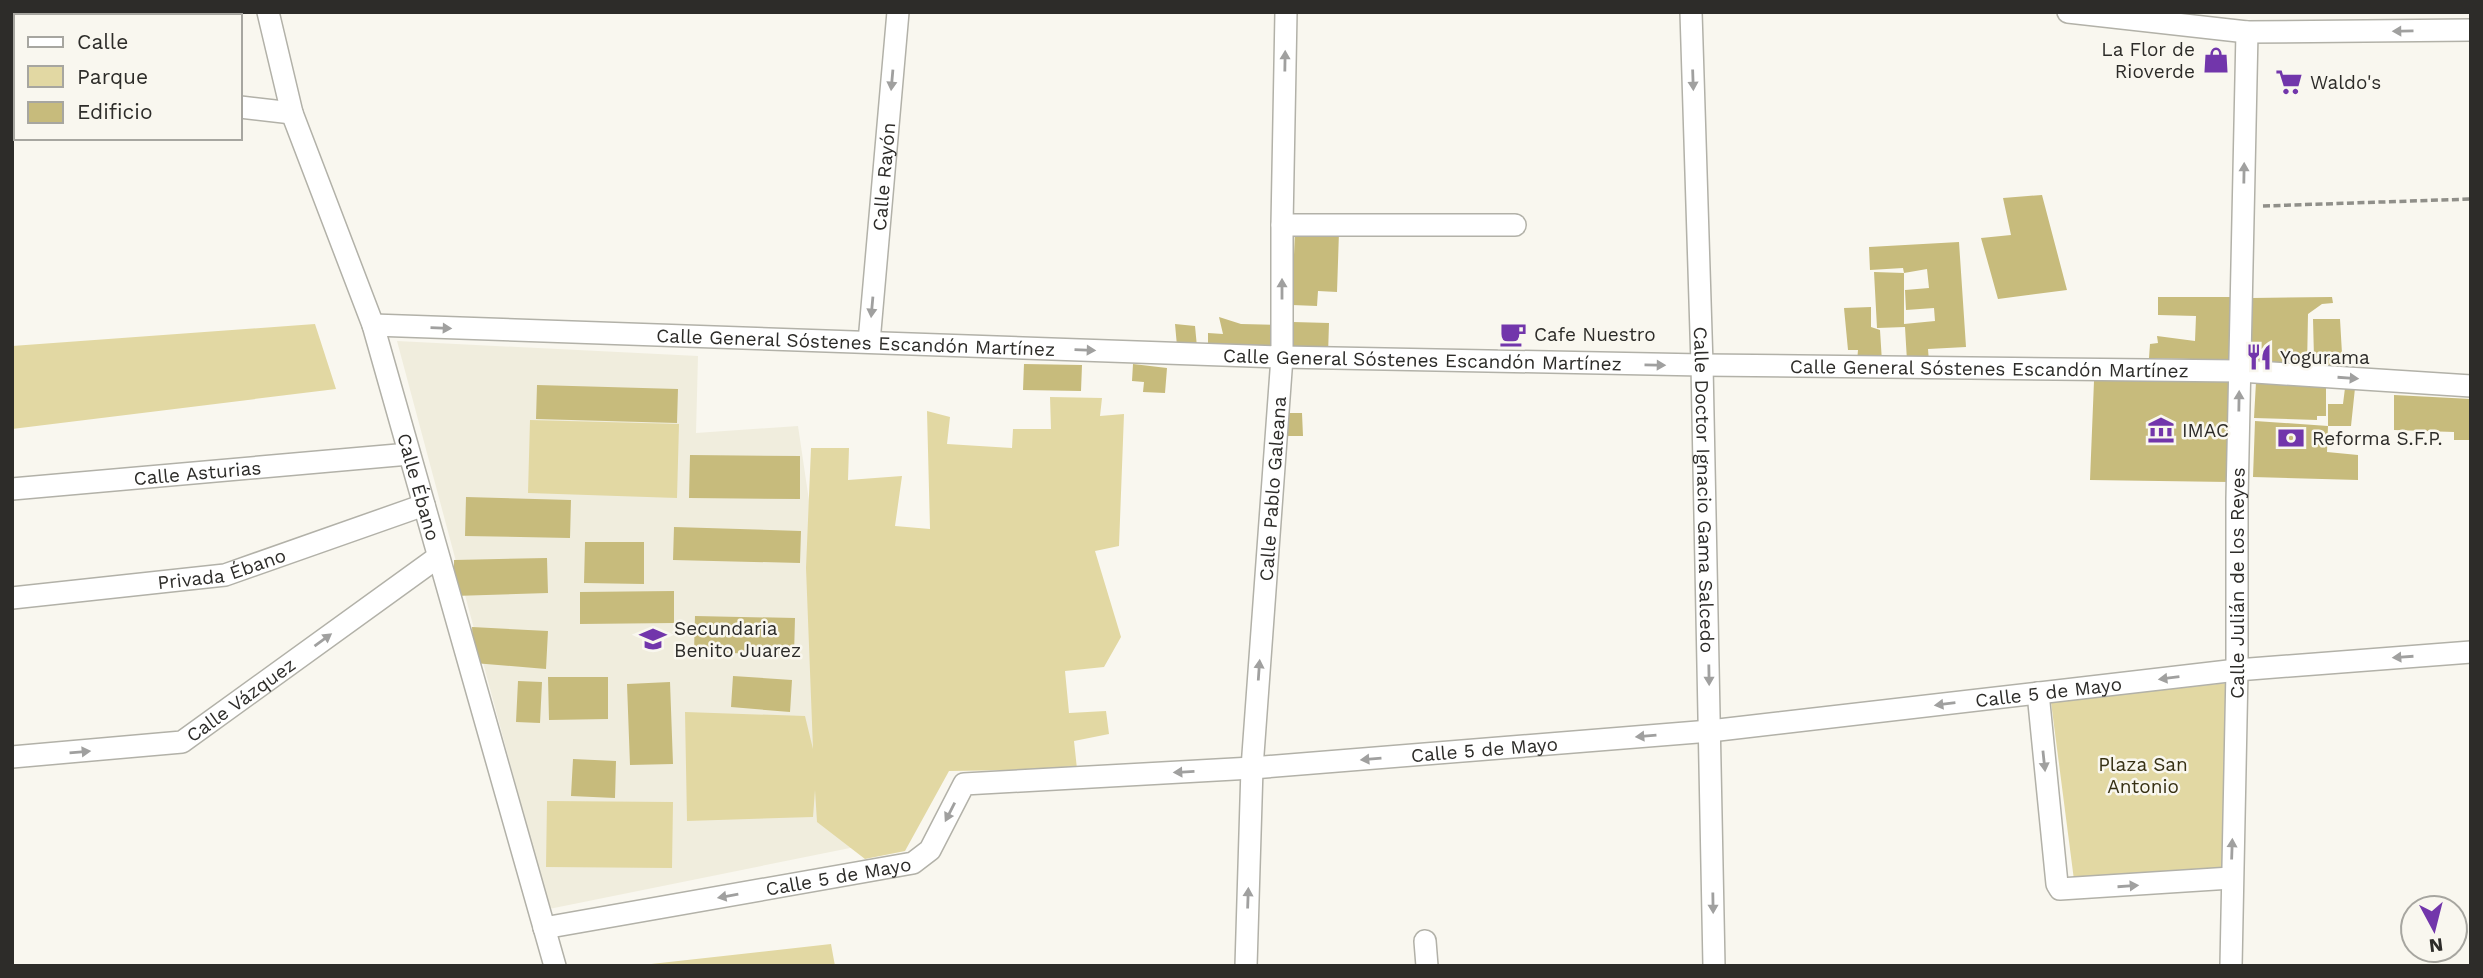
<svg xmlns="http://www.w3.org/2000/svg" width="2483" height="978" viewBox="0 0 2483 978" font-family="'Work Sans',sans-serif">
  <style>
    .built { fill: #f0eddd }
    .green { fill: #e2d8a3 }
    .building { fill: #c7bb7c; fill-rule: evenodd }
    .lines { fill: none; stroke-linecap: round; stroke-linejoin: round }
    .minor-casing { stroke: #b2b1a8; stroke-width: 24 }
    .path { stroke: #908f89; stroke-width: 3.5; stroke-dasharray: 7 3.5; stroke-linecap: butt }
    .minor { stroke: #fff; stroke-width: 21 }
    .oneway { fill: #a0a09f }
    .labels { text-anchor: middle; dominant-baseline: central; stroke-width: 5; stroke-linejoin: round; paint-order: stroke }
    .poi-label { font-size: 19px; fill: #2d2c29; stroke: #f9f7ef; text-anchor: start }
    .street-label { font-size: 19px; fill: #2d2c29; stroke: #f9f7ef }
    .park-label { font-size: 19px; fill: #363013; stroke: #f9f7ef }
  </style>
  <rect width="100%" height="100%" fill="#f9f7ef"/>
  <path class="built" d="M 397,341 L 698,356 L 696,433 L 798,426 L 860,846 L 549,909 Z"/>
  <path class="green" d="M 315,324 L 336,389 L 12,429 L 12,346 Z
    M 1050,397 L 1102,398 L 1100,416 L 1124,414 L 1119,546 L 1095,551 L 1121,637 L 1104,667 L 1065,671 L 1069,713 L 1106,711 L 1109,734 L 1074,741 L 1077,769 L 949,771 L 905,851 L 865,859 L 817,822 L 815,790 L 813,817 L 687,821 L 685,712 L 805,716 L 813,749 L 806,568 L 811,448 L 849,448 L 848,480 L 902,476 L 895,526 L 930,529 L 927,411 L 950,417 L 947,444 L 1012,448 L 1013,429 L 1051,429 Z
    M 530,420 L 679,424 L 677,498 L 528,493 Z
    M 2227,683 L 2223,870 L 2074,880 L 2051,702 Z
    M 547,801 L 673,802 L 672,868 L 546,867 Z
    M 831,944 L 835,966 L 633,966 Z"/>
  <path class="building" d="M 2042,195 L 2067,290 L 1998,299 L 1981,238 L 2011,235 L 2003,198 Z
    M 1295,230 L 1339,232 L 1337,292 L 1318,291 L 1317,306 L 1292,305 Z
    M 1959,242 L 1966,347 L 1928,349 L 1929,362 L 1907,361 L 1905,327 L 1877,328 L 1874,272 L 1904,273 L 1903,268 L 1870,270 L 1869,247 ZM 1927,269 L 1929,288 L 1905,290 L 1906,310 L 1934,308 L 1935,321 L 1904,324 L 1904,273 Z
    M 2158,297 L 2236,297 L 2233,360 L 2149,358 L 2150,344 L 2158,343 L 2157,336 L 2195,341 L 2196,316 L 2158,315 Z
    M 2332,297 L 2333,303 L 2322,304 L 2308,314 L 2307,367 L 2251,365 L 2252,298 Z
    M 1871,307 L 1871,327 L 1880,330 L 1882,362 L 1857,362 L 1858,350 L 1848,350 L 1844,308 Z
    M 1219,317 L 1241,324 L 1277,325 L 1276,347 L 1208,348 L 1208,333 L 1223,334 Z
    M 2313,319 L 2340,319 L 2343,371 L 2326,370 L 2326,358 L 2314,358 Z
    M 1293,322 L 1329,323 L 1328,355 L 1299,354 L 1292,345 Z
    M 1175,324 L 1195,326 L 1197,347 L 1177,346 Z
    M 1024,364 L 1082,365 L 1081,391 L 1023,390 Z
    M 1133,364 L 1167,368 L 1165,393 L 1143,392 L 1144,382 L 1132,381 Z
    M 2094,381 L 2231,381 L 2229,482 L 2090,480 Z
    M 2256,382 L 2326,386 L 2326,416 L 2317,416 L 2317,420 L 2254,418 Z
    M 537,385 L 678,389 L 677,423 L 536,419 Z
    M 2345,388 L 2355,388 L 2351,426 L 2328,426 L 2328,404 L 2343,404 Z
    M 2394,395 L 2471,399 L 2471,440 L 2454,440 L 2454,432 L 2394,430 Z
    M 1284,413 L 1302,413 L 1303,436 L 1285,436 Z
    M 2255,421 L 2328,426 L 2327,452 L 2358,455 L 2358,480 L 2253,477 Z
    M 690,455 L 800,456 L 800,499 L 689,498 Z
    M 466,497 L 571,500 L 570,538 L 465,536 Z
    M 674,527 L 801,531 L 800,563 L 673,560 Z
    M 585,542 L 644,542 L 644,584 L 584,583 Z
    M 547,558 L 548,593 L 454,596 L 454,560 Z
    M 674,591 L 674,623 L 580,624 L 580,592 Z
    M 695,616 L 795,618 L 794,655 L 694,652 Z
    M 472,627 L 548,631 L 546,669 L 474,663 Z
    M 733,676 L 792,680 L 790,712 L 731,707 Z
    M 548,677 L 608,677 L 608,719 L 549,720 Z
    M 518,681 L 542,682 L 540,723 L 516,722 Z
    M 670,682 L 673,764 L 630,765 L 627,684 Z
    M 573,759 L 616,761 L 615,798 L 571,796 Z"/>
  <g class="lines">
    <g class="minor-casing">
      <g id="minor">
        <path id="s1" d="M 268,12 L 292,113 L 373,325 L 555,966"/>
        <path id="s2" d="M 1691,12 L 1702,365 L 1714,966"/>
        <path d="M 2068,12 L 2247,32 L 2471,30"/>
        <path d="M 12,82 L 16,82"/>
        <path d="M 240,107 L 292,113"/>
        <path d="M 1282,225 L 1515,225"/>
        <path id="s3" d="M 373,325 L 1282,357 L 1702,365 L 2240,371 L 2471,386"/>
        <path id="s4" d="M 869,342 L 898,12"/>
        <path id="s5" d="M 12,489 L 409,454"/>
        <path id="s6" d="M 12,598 L 225,575 L 424,505"/>
        <path d="M 2038,693 L 2057,884 L 2060,889 L 2231,878"/>
        <path id="s7" d="M 12,757 L 182,742 L 438,557"/>
        <path id="s8" d="M 544,928 L 913,863 L 930,850 L 964,784 L 1252,768 L 1710,731 L 2237,670 L 2471,652"/>
        <path d="M 1425,941 L 1427,966"/>
        <path id="s9" d="M 1246,966 L 1252,768 L 1282,357 L 1282,225 L 1286,12"/>
        <path id="s10" d="M 2231,966 L 2237,670 L 2237,498 L 2247,32"/>
      </g>
    </g>
    <path class="path" d="M 2263,206 L 2471,199"/>
    <use href="#minor" class="minor"/>
  </g>
  <defs><path id="oneway-solid" d="M-6-.8H1V-3.2L6.5 0L1 3.2V.8H-6Z" transform="scale(1.75)"/></defs>
  <g class="oneway">
    <use href="#oneway-solid" transform="translate(2403 31) rotate(179)"/>
    <use href="#oneway-solid" transform="translate(1285 61) rotate(-89)"/>
    <use href="#oneway-solid" transform="translate(892 80) rotate(95)"/>
    <use href="#oneway-solid" transform="translate(1693 80) rotate(88)"/>
    <use href="#oneway-solid" transform="translate(2244 173) rotate(-89)"/>
    <use href="#oneway-solid" transform="translate(1282 289) rotate(-90)"/>
    <use href="#oneway-solid" transform="translate(872 307) rotate(95)"/>
    <use href="#oneway-solid" transform="translate(441 328) rotate(2)"/>
    <use href="#oneway-solid" transform="translate(1085 350) rotate(2)"/>
    <use href="#oneway-solid" transform="translate(1655 365) rotate(1)"/>
    <use href="#oneway-solid" transform="translate(2348 378) rotate(4)"/>
    <use href="#oneway-solid" transform="translate(2239 401) rotate(-89)"/>
    <use href="#oneway-solid" transform="translate(323 640) rotate(-36)"/>
    <use href="#oneway-solid" transform="translate(2403 657) rotate(176)"/>
    <use href="#oneway-solid" transform="translate(1259 670) rotate(-86)"/>
    <use href="#oneway-solid" transform="translate(1709 675) rotate(89)"/>
    <use href="#oneway-solid" transform="translate(2169 678) rotate(173)"/>
    <use href="#oneway-solid" transform="translate(1945 704) rotate(173)"/>
    <use href="#oneway-solid" transform="translate(1646 736) rotate(175)"/>
    <use href="#oneway-solid" transform="translate(80 752) rotate(-5)"/>
    <use href="#oneway-solid" transform="translate(1371 759) rotate(175)"/>
    <use href="#oneway-solid" transform="translate(2044 761) rotate(84)"/>
    <use href="#oneway-solid" transform="translate(1184 772) rotate(177)"/>
    <use href="#oneway-solid" transform="translate(950 812) rotate(117)"/>
    <use href="#oneway-solid" transform="translate(2232 849) rotate(-88)"/>
    <use href="#oneway-solid" transform="translate(2128 886) rotate(-4)"/>
    <use href="#oneway-solid" transform="translate(728 896) rotate(170)"/>
    <use href="#oneway-solid" transform="translate(1248 898) rotate(-88)"/>
    <use href="#oneway-solid" transform="translate(1713 903) rotate(89)"/>
  </g>
  <defs>
    <g id="shop-bare" transform="scale(2.1)"><path d="M-5-2.5h2.3a2.7 3.5 0 0 1 5.4 0H5L5.5 6h-11ZM-1.5-2.5h3a1.5 2.3 0 0 0-3 0Z" fill="#7236ab" stroke="#f9f7ef" stroke-width="2.5" paint-order="stroke"/></g>
    <g id="supermarket-bare" transform="scale(2.1)"><path d="M-6-5.5h2.5l.6 2H6L4.5 2H-2.5L-4.4-4H-6ZM-1.5 3.2a1.3 1.3 0 1 0 .1 0ZM3 3.2a1.3 1.3 0 1 0 .1 0Z" fill="#7236ab" stroke="#f9f7ef" stroke-width="2.5" paint-order="stroke"/></g>
    <g id="cafe-bare" transform="scale(2.1)"><path d="M-5.5-4.5H6V0H3Q3 3.5 0 3.5H-2.5Q-5.5 3.5-5.5 0ZM3-3.2v2h1.7v-2ZM-6 4.5H4V6H-6Z" fill="#7236ab" stroke="#f9f7ef" stroke-width="2.5" paint-order="stroke"/></g>
    <g id="restaurant-bare" transform="scale(2.1)"><path d="M-5-6h1v4h1v-4h1v4h1v-4h1v5L-1.5 .5V6h-2V.5L-5-1ZM5-6V6H3V1.5H1.5Q1.5-4 5-6Z" fill="#7236ab" stroke="#f9f7ef" stroke-width="2.5" paint-order="stroke"/></g>
    <g id="museum-bare" transform="scale(2.1)"><path d="M0-6L6-3V-2H-6V-3ZM-5-1h2V3h-2ZM-1-1h2V3h-2ZM3-1h2V3H3ZM-6 4H6V6H-6Z" fill="#7236ab" stroke="#f9f7ef" stroke-width="2.5" paint-order="stroke"/></g>
    <g id="bank-bare" transform="scale(2.1)"><path d="M-6-4H6V4H-6ZM0-2.3a2.3 2.3 0 1 0 0 4.6a2.3 2.3 0 1 0 0-4.6Z" fill="#7236ab" stroke="#f9f7ef" stroke-width="2.5" paint-order="stroke"/></g>
    <g id="school-bare" transform="scale(2.1)"><path d="M0-5L7-2L0 1L-7-2ZM-4 1L0 2.5L4 1V4Q0 6-4 4Z" fill="#7236ab" stroke="#f9f7ef" stroke-width="2.5" paint-order="stroke"/></g>
  </defs>
  <g fill-rule="evenodd">
    <use href="#shop-bare" x="2216" y="60"/>
    <use href="#supermarket-bare" x="2289" y="82"/>
    <use href="#cafe-bare" x="1513" y="334"/>
    <use href="#restaurant-bare" x="2259" y="357"/>
    <use href="#museum-bare" x="2161" y="430"/>
    <use href="#bank-bare" x="2291" y="438"/>
    <use href="#school-bare" x="653" y="639"/>
  </g>
  <g class="labels">
    <g class="poi-label">
      <text x="2195" y="49" text-anchor="end">La Flor de<tspan x="2195" dy="22">Rioverde</tspan></text>
      <text x="2310" y="82">Waldo's</text>
      <text x="1534" y="334">Cafe Nuestro</text>
      <text x="2280" y="357">Yogurama</text>
      <text x="2182" y="430">IMAC</text>
      <text x="2312" y="438">Reforma S.F.P.</text>
      <text x="674" y="628">Secundaria<tspan x="674" dy="22">Benito Juarez</tspan></text>
    </g>
    <g class="street-label">
      <text stroke="none"><textPath href="#s4" startOffset="166">Calle Rayón</textPath></text>
      <text stroke="none"><textPath href="#s3" startOffset="483">Calle General Sóstenes Escandón Martínez</textPath></text>
      <text stroke="none"><textPath href="#s3" startOffset="1050">Calle General Sóstenes Escandón Martínez</textPath></text>
      <text stroke="none"><textPath href="#s3" startOffset="1617">Calle General Sóstenes Escandón Martínez</textPath></text>
      <text stroke="none"><textPath href="#s5" startOffset="186">Calle Asturias</textPath></text>
      <text stroke="none"><textPath href="#s1" startOffset="499">Calle Ébano</textPath></text>
      <text stroke="none"><textPath href="#s9" startOffset="478">Calle Pablo Galeana</textPath></text>
      <text stroke="none"><textPath href="#s2" startOffset="478">Calle Doctor Ignacio Gama Salcedo</textPath></text>
      <text stroke="none"><textPath href="#s6" startOffset="212">Privada Ébano</textPath></text>
      <text stroke="none"><textPath href="#s10" startOffset="383">Calle Julián de los Reyes</textPath></text>
      <text stroke="none"><textPath href="#s8" startOffset="1559">Calle 5 de Mayo</textPath></text>
      <text stroke="none"><textPath href="#s7" startOffset="243">Calle Vázquez</textPath></text>
      <text stroke="none"><textPath href="#s8" startOffset="992">Calle 5 de Mayo</textPath></text>
      <text stroke="none"><textPath href="#s8" startOffset="299">Calle 5 de Mayo</textPath></text>
    </g>
    <g class="park-label">
      <text x="2143" y="764">Plaza San<tspan x="2143" dy="22">Antonio</tspan></text>
    </g>
  </g>
  <rect width="2483" height="978" fill="none" stroke="#2d2c29" stroke-width="28"/>
  <rect x="14" y="14" width="228" height="126" fill="#f9f7ef" stroke="#a7a6a0" stroke-width="2"/>
  <rect x="28" y="37" width="35" height="10" fill="#ffffff" stroke="#a7a6a0" stroke-width="2"/>
  <text x="77" y="49" font-size="21" fill="#2d2c29">Calle</text>
  <rect x="28" y="66" width="35" height="21" fill="#e2d8a3" stroke="#a7a6a0" stroke-width="2"/>
  <text x="77" y="84" font-size="21" fill="#2d2c29">Parque</text>
  <rect x="28" y="102" width="35" height="21" fill="#c7bb7c" stroke="#a7a6a0" stroke-width="2"/>
  <text x="77" y="119" font-size="21" fill="#2d2c29">Edificio</text>
  <g transform="translate(2434 929) rotate(173)"><circle r="33" fill="#f9f7ef" stroke="#a7a6a0" stroke-width="2"/>
  <path d="M0-5L12 26L0 18L-12 26Z" fill="#7236ab"/>
  <text y="-10" font-size="19" font-weight="bold" text-anchor="middle" fill="#2d2c29">N</text>
  </g>
</svg>
